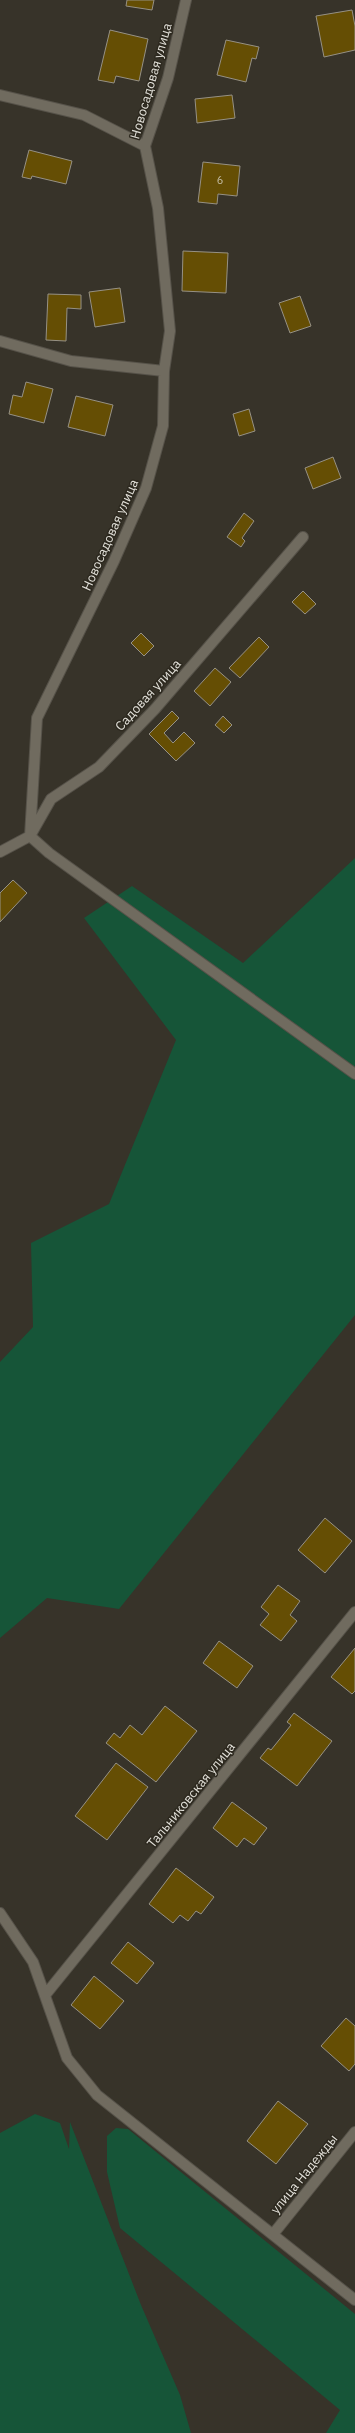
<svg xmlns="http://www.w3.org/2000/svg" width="355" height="2433" viewBox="0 0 355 2433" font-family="'IBM Plex Sans',sans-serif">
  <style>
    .green { fill: #165538 }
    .building { fill: #654e04; stroke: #969185 }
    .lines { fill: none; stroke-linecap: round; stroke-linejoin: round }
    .minor-casing { stroke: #565249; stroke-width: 12 }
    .minor { stroke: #706b5f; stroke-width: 10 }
    .labels { text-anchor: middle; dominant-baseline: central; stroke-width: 3; stroke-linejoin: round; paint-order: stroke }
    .number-label { font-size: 11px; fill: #c3bca4 }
    .street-label { font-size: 13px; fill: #e2e0d9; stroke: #2d291f }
  </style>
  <rect width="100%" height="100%" fill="#373329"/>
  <path class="green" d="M 355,858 L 355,1315 L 119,1609 L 47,1598 L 0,1638 L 0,1362 L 33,1327 L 31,1243 L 109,1204 L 176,1040 L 84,918 L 132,886 L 243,963 Z
    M 35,2114 L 60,2123 L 69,2149 L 70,2122 L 141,2305 L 180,2395 L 191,2433 L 0,2433 L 0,2133 Z
    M 116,2128 L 128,2129 L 355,2314 L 355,2433 L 326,2433 L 340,2410 L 120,2228 L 107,2172 L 107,2136 Z"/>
  <path class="building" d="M 127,0 L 154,0 L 152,10 L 126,6 Z
    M 352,10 L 355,26 L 355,50 L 324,57 L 316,16 Z
    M 110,30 L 148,39 L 139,81 L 116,76 L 114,83 L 98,80 Z
    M 226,40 L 259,47 L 256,59 L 252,58 L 246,82 L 217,75 Z
    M 232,95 L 235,118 L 197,123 L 195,99 Z
    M 29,150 L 72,161 L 66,184 L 32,176 L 31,179 L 22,177 Z
    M 203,162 L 240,166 L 237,196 L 218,194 L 217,204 L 198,202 Z
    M 183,251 L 228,253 L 226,293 L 182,291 Z
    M 120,288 L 125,322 L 95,327 L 89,292 Z
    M 48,294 L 81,295 L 81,309 L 67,308 L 66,341 L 46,340 Z
    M 300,296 L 311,326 L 290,333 L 279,303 Z
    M 26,382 L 53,389 L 44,423 L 9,414 L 13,395 L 22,397 Z
    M 76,396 L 113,405 L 105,436 L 68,427 Z
    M 249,409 L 255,431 L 239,436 L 233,414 Z
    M 333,457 L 341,478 L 313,489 L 305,468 Z
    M 244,513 L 254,521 L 242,538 L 245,541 L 241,547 L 227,537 Z
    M 303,591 L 316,604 L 305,614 L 292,602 Z
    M 141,633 L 154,646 L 144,656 L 131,643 Z
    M 259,637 L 269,647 L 240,678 L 229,668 Z
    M 215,668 L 231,682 L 210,706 L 194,691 Z
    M 172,711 L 179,718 L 164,733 L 173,743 L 184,732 L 195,743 L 176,761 L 149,734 Z
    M 223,716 L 232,725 L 224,733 L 215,725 Z
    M 13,880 L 27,893 L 0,922 L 0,893 Z
    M 325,1518 L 352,1541 L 325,1573 L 298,1550 Z
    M 278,1585 L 300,1601 L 290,1615 L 297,1621 L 281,1641 L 260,1625 L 269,1614 L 261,1607 Z
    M 219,1641 L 253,1666 L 237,1688 L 203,1663 Z
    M 355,1648 L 355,1691 L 352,1694 L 331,1677 Z
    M 165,1706 L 197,1731 L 156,1782 L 106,1743 L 114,1733 L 120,1738 L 130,1725 L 142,1735 Z
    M 294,1713 L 332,1741 L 297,1786 L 260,1758 L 268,1748 L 271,1750 L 291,1725 L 287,1722 Z
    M 116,1763 L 148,1787 L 107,1840 L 75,1816 Z
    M 232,1802 L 267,1828 L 254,1845 L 244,1838 L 237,1847 L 213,1828 Z
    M 176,1868 L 214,1897 L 201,1914 L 196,1911 L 188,1921 L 180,1915 L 173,1923 L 149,1904 Z
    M 128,1942 L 154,1963 L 137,1984 L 111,1963 Z
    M 94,1976 L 124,2001 L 100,2029 L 71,2005 Z
    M 346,2018 L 355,2026 L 355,2064 L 349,2071 L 321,2046 Z
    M 278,2101 L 308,2124 L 276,2164 L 247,2141 Z"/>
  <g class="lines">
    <g class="minor-casing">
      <path id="minor" d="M 0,95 L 84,115 L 145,146
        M 0,341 L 71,361 L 164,371
        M 30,836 L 37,718 L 114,561 L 146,488 L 163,426 L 164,371 L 170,331 L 158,208 L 145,146 L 168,78 L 186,0
        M 30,836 L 49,853 L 355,1074
        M 0,852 L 30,836 L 51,799 L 99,767 L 155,709 L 303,537
        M 0,1913 L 33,1962 L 67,2058 L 97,2095 L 355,2300
        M 46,1994 L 355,1612
        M 274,2233 L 355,2132"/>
    </g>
    <use href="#minor" class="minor"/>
  </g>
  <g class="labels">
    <g class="number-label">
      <text x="220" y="180">6</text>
    </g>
    <g class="street-label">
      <text transform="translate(151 81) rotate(-74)">Новосадовая улица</text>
      <text transform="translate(110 535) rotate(-66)">Новосадовая улица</text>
      <text transform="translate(148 695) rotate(-48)">Садовая улица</text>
      <text transform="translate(191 1795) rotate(-51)">Тальниковская улица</text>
      <text transform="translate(304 2174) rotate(-51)">улица Надежды</text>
    </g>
  </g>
</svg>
